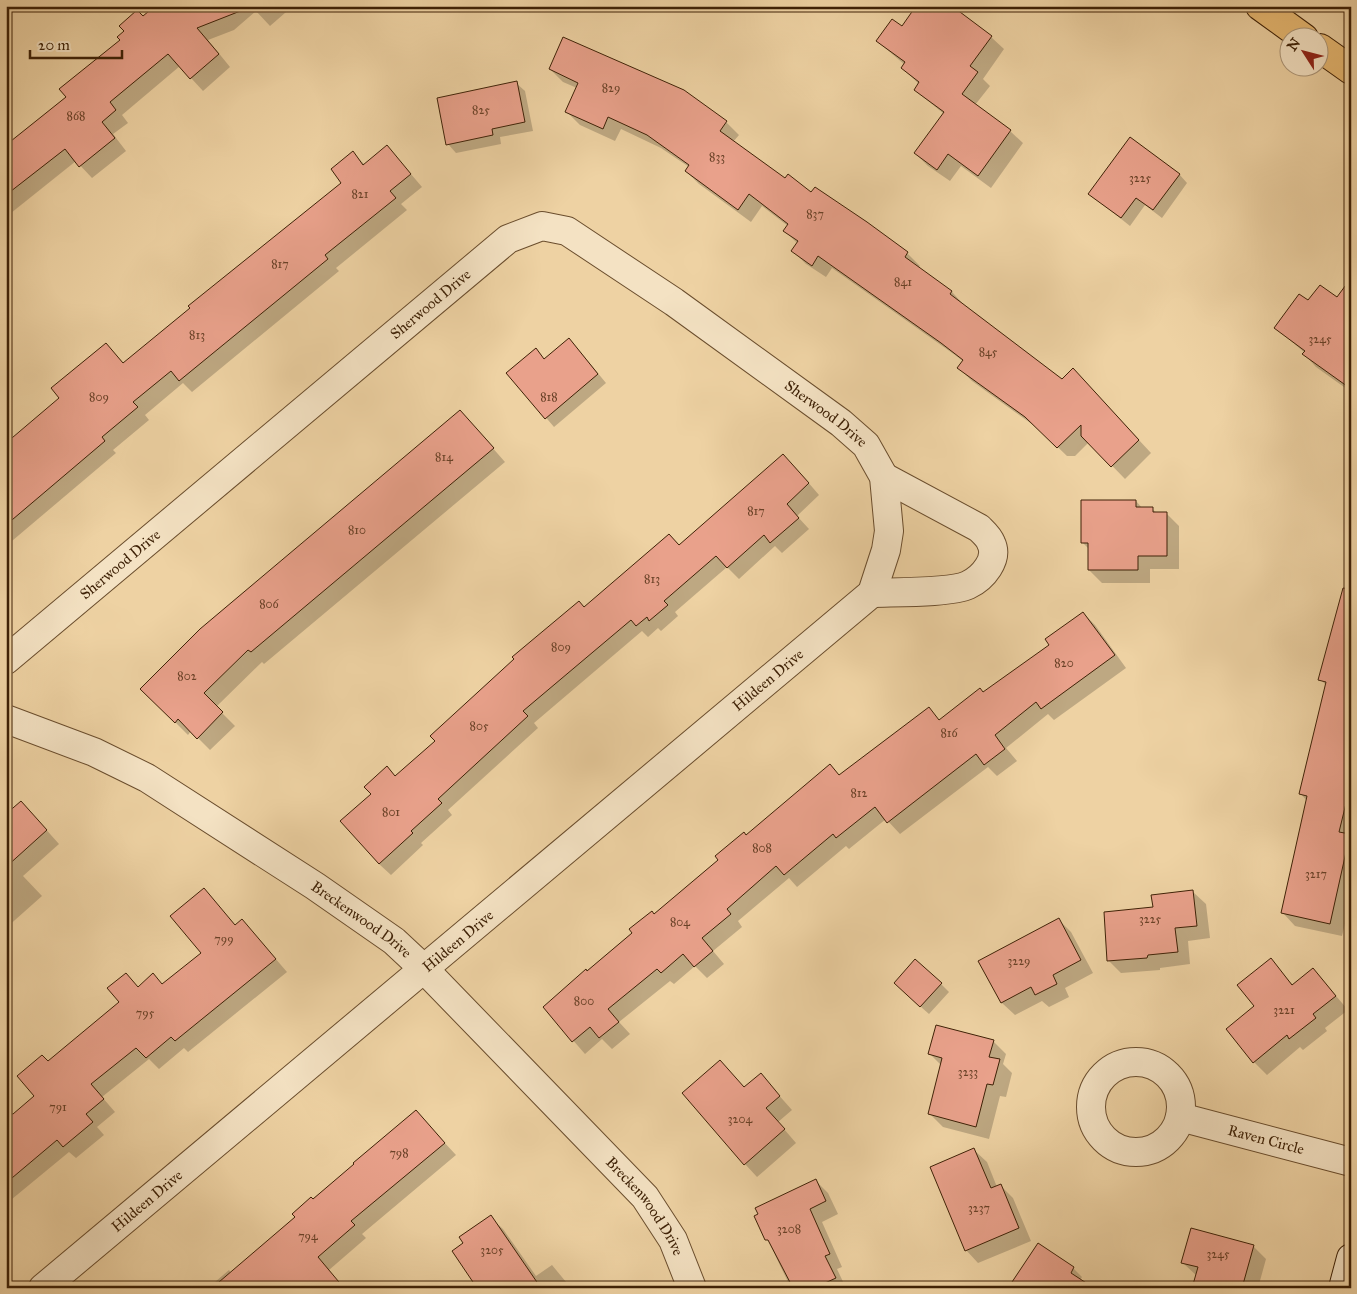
<svg xmlns="http://www.w3.org/2000/svg" width="1357" height="1294" viewBox="0 0 1357 1294" font-family="'IM FELL Great Primer',serif">
  <style>
    .shadow { fill: #0003 }
    .building { fill: #e9a18b; stroke: #3e2106 }
    .lines { fill: none; stroke-linecap: round; stroke-linejoin: round }
    .street-casing { stroke: #6a4d2d; stroke-width: 30 }
    .secondary-casing { stroke: #3e2106; stroke-width: 30 }
    .primary-casing { stroke: #3e2106; stroke-width: 30 }
    .street { stroke: #f4e2c3; stroke-width: 28 }
    .secondary { stroke: #f4e2c3; stroke-width: 28 }
    .primary { stroke: #e7b972; stroke-width: 28 }
    .labels { text-anchor: middle; dominant-baseline: central; stroke-width: 4.5; stroke-linejoin: round; paint-order: stroke }
    .number-label { font-size: 12px; fill: #694127 }
    .street-label { font-size: 15px; fill: #3e2106; stroke: #f4e2c3 }
  </style>
  <rect width="100%" height="100%" fill="#eed2a3"/>
  <filter id="stains"><feTurbulence type="fractalNoise" baseFrequency=".004" numOctaves="4"/><feColorMatrix values="0 0 0 0 .2 0 0 0 0 .09 0 0 0 0 .02 0 0 0 .5 -.17"/></filter>
  <radialGradient id="worn" r=".72"><stop offset=".6" stop-color="#630" stop-opacity="0"/><stop offset="1" stop-color="#630" stop-opacity=".3"/></radialGradient>
  <path class="shadow" d="M 157,6 L 293,6 L 270,26 L 256,11 L 234,30 L 208,40 L 230,67 L 203,91 L 180,66 L 122,115 L 128,123 L 113,134 L 126,151 L 92,178 L 76,161 L 6,217 L 6,142 L 8,144 L 68,97 Z
    M 902,28 L 991,37 L 1004,49 L 983,79 L 990,86 L 975,105 L 1010,131 L 1023,143 L 991,188 L 961,166 L 950,181 L 928,166 L 915,153 L 944,114 L 915,90 L 919,84 L 902,68 L 905,65 L 877,41 Z
    M 550,69 L 726,122 L 739,135 L 733,142 L 786,180 L 907,253 L 920,266 L 918,268 L 952,292 L 964,305 L 1062,381 L 1086,383 L 1151,453 L 1125,479 L 1089,442 L 1075,456 L 1067,456 L 1040,430 L 972,381 L 959,368 L 964,362 L 955,355 L 832,268 L 826,277 L 806,264 L 793,251 L 798,244 L 785,231 L 788,226 L 762,206 L 751,222 L 699,184 L 686,171 L 689,167 L 661,148 L 621,129 L 615,141 L 580,125 L 567,112 L 577,88 L 563,82 Z
    M 516,83 L 525,91 L 533,131 L 500,137 L 501,144 L 456,153 L 448,144 Z
    M 387,146 L 422,187 L 401,204 L 407,210 L 336,268 L 339,271 L 192,392 L 183,383 L 145,415 L 149,420 L 113,450 L 116,453 L 6,546 L 6,445 L 61,399 L 106,344 L 124,364 L 343,183 L 353,153 L 365,165 Z
    M 1179,174 L 1187,183 L 1162,218 L 1145,205 L 1130,226 L 1090,194 Z
    M 1337,299 L 1351,299 L 1351,392 L 1316,367 L 1304,354 L 1305,353 L 1276,328 L 1308,302 Z
    M 577,348 L 606,383 L 554,427 L 508,373 L 536,350 L 545,360 Z
    M 460,411 L 505,462 L 264,664 L 262,662 L 216,707 L 235,726 L 210,750 L 191,731 L 188,735 L 142,689 Z
    M 795,467 L 819,495 L 797,516 L 809,529 L 782,553 L 775,546 L 739,579 L 727,567 L 675,612 L 678,616 L 661,631 L 658,628 L 648,637 L 642,631 L 534,723 L 538,728 L 448,810 L 452,815 L 421,843 L 423,845 L 391,875 L 379,864 L 396,777 L 585,608 L 669,535 L 680,546 Z
    M 1136,501 L 1143,509 L 1152,509 L 1157,513 L 1166,513 L 1179,526 L 1179,569 L 1150,569 L 1150,583 L 1102,583 L 1089,570 L 1089,549 L 1083,543 Z
    M 1351,518 L 1351,543 L 1345,537 Z
    M 1351,597 L 1351,899 L 1342,936 L 1295,926 L 1283,913 L 1307,801 L 1301,794 L 1327,686 L 1320,679 Z
    M 1083,613 L 1095,625 L 1126,668 L 1054,720 L 1048,714 L 1006,748 L 1017,761 L 997,776 L 988,767 L 900,834 L 886,819 L 849,849 L 846,846 L 797,887 L 789,878 L 738,921 L 742,927 L 713,951 L 724,964 L 707,978 L 695,966 L 674,984 L 670,981 L 619,1022 L 630,1034 L 612,1049 L 602,1039 L 585,1054 L 544,1007 L 830,766 L 840,776 L 928,709 L 940,721 L 983,694 L 1051,645 Z
    M 6,816 L 34,816 L 59,844 L 23,876 L 42,896 L 6,928 Z
    M 204,890 L 236,926 L 242,920 L 287,972 L 188,1052 L 184,1048 L 159,1069 L 149,1059 L 102,1097 L 115,1112 L 97,1127 L 104,1135 L 76,1158 L 69,1152 L 6,1204 L 6,1122 L 36,1096 L 48,1063 L 139,988 L 163,985 L 202,953 Z
    M 1193,892 L 1206,904 L 1210,938 L 1188,941 L 1190,964 L 1160,968 L 1160,970 L 1121,973 L 1108,960 L 1154,908 Z
    M 1059,920 L 1071,932 L 1093,973 L 1065,988 L 1069,997 L 1049,1007 L 1042,1001 L 1015,1015 L 1002,1003 L 980,962 Z
    M 1270,960 L 1293,985 L 1313,969 L 1348,1010 L 1325,1028 L 1327,1031 L 1303,1050 L 1300,1047 L 1267,1075 L 1254,1062 L 1256,1007 Z
    M 941,984 L 949,992 L 929,1014 L 904,992 Z
    M 993,1041 L 1006,1054 L 1003,1064 L 1012,1073 L 1006,1097 L 1000,1096 L 989,1139 L 943,1127 L 930,1114 L 942,1066 L 930,1054 Z
    M 720,1062 L 745,1088 L 761,1075 L 792,1110 L 778,1122 L 796,1143 L 757,1177 L 745,1164 Z
    M 416,1112 L 456,1155 L 362,1234 L 366,1238 L 329,1270 L 344,1288 L 208,1288 L 229,1270 L 231,1273 L 297,1217 L 294,1214 L 356,1164 Z
    M 974,1150 L 987,1162 L 997,1187 L 1000,1185 L 1013,1198 L 1031,1241 L 978,1263 L 966,1250 Z
    M 816,1181 L 828,1193 L 838,1214 L 822,1222 L 842,1267 L 837,1269 L 846,1288 L 791,1288 L 756,1216 Z
    M 490,1217 L 503,1229 L 536,1276 L 552,1265 L 571,1288 L 478,1288 L 464,1243 Z
    M 1253,1246 L 1266,1259 L 1258,1288 L 1194,1288 L 1197,1276 L 1183,1263 Z
    M 1073,1268 L 1082,1277 L 1080,1280 L 1014,1288 Z"/>
  <path class="building" d="M 155,6 L 248,8 L 197,28 L 219,54 L 190,79 L 168,54 L 110,102 L 116,110 L 102,122 L 115,138 L 79,167 L 65,149 L 6,195 L 6,145 L 66,97 L 59,89 L 120,40 L 117,37 L 124,31 L 119,26 L 137,10 L 143,16 Z
    M 916,6 L 952,6 L 992,36 L 970,66 L 978,72 L 962,94 L 1011,130 L 978,176 L 948,154 L 937,170 L 914,153 L 944,112 L 914,90 L 919,82 L 901,68 L 905,62 L 876,41 L 892,19 L 902,26 Z
    M 563,37 L 684,90 L 727,121 L 720,131 L 785,178 L 788,174 L 811,192 L 815,187 L 867,222 L 908,252 L 905,257 L 952,291 L 950,294 L 1062,379 L 1073,368 L 1139,440 L 1111,467 L 1081,436 L 1081,425 L 1057,448 L 1025,417 L 957,368 L 963,360 L 941,343 L 818,256 L 812,266 L 791,251 L 798,241 L 783,231 L 788,224 L 749,194 L 738,210 L 685,171 L 689,165 L 647,135 L 608,117 L 603,129 L 565,112 L 578,83 L 549,69 Z
    M 517,81 L 525,122 L 492,129 L 493,135 L 446,145 L 437,98 Z
    M 1130,137 L 1180,174 L 1153,210 L 1136,198 L 1121,218 L 1088,194 Z
    M 387,145 L 411,174 L 390,191 L 396,198 L 325,255 L 328,259 L 179,381 L 171,371 L 133,402 L 138,407 L 102,437 L 105,441 L 6,525 L 6,443 L 59,398 L 51,388 L 106,343 L 123,363 L 190,308 L 188,306 L 341,183 L 331,169 L 353,151 L 363,165 Z
    M 1351,278 L 1351,389 L 1302,354 L 1305,351 L 1274,328 L 1299,294 L 1308,300 L 1320,285 L 1337,297 Z
    M 569,338 L 598,374 L 545,419 L 506,373 L 536,348 L 544,359 Z
    M 460,410 L 494,448 L 251,652 L 248,650 L 204,693 L 223,712 L 197,739 L 178,719 L 175,723 L 140,689 L 200,629 Z
    M 783,454 L 809,483 L 787,504 L 799,518 L 770,543 L 764,535 L 727,568 L 716,556 L 664,601 L 668,605 L 649,621 L 647,617 L 636,626 L 631,620 L 523,711 L 528,716 L 438,799 L 442,803 L 411,831 L 413,833 L 379,864 L 340,821 L 371,794 L 364,787 L 387,766 L 395,776 L 435,741 L 430,736 L 514,659 L 512,657 L 579,601 L 584,607 L 669,534 L 679,545 Z
    M 1081,500 L 1136,500 L 1136,507 L 1153,507 L 1153,512 L 1167,512 L 1167,556 L 1138,556 L 1138,570 L 1088,570 L 1088,543 L 1081,543 Z
    M 1343,588 L 1351,589 L 1351,783 L 1339,832 L 1350,834 L 1330,924 L 1281,913 L 1307,796 L 1299,794 L 1326,682 L 1318,680 Z
    M 1083,612 L 1115,655 L 1041,709 L 1036,702 L 995,735 L 1005,749 L 984,765 L 976,754 L 887,823 L 875,807 L 836,838 L 833,834 L 784,875 L 776,866 L 727,909 L 731,914 L 702,938 L 713,951 L 694,967 L 683,954 L 661,973 L 657,969 L 608,1009 L 619,1022 L 599,1038 L 590,1027 L 572,1042 L 543,1007 L 586,969 L 587,971 L 632,933 L 629,929 L 652,911 L 654,914 L 718,860 L 715,856 L 744,832 L 746,835 L 830,764 L 839,775 L 929,707 L 939,720 L 980,688 L 983,692 L 1049,645 L 1045,639 Z
    M 21,801 L 47,830 L 6,867 L 6,814 Z
    M 204,888 L 235,925 L 242,919 L 276,959 L 175,1041 L 171,1037 L 146,1058 L 136,1048 L 91,1084 L 104,1099 L 86,1114 L 93,1122 L 63,1147 L 57,1140 L 6,1183 L 6,1114 L 13,1114 L 34,1096 L 17,1076 L 42,1055 L 48,1061 L 119,1002 L 107,988 L 126,973 L 138,987 L 153,973 L 162,984 L 201,953 L 170,916 Z
    M 1193,890 L 1197,926 L 1175,928 L 1178,952 L 1148,955 L 1147,958 L 1107,961 L 1104,912 L 1153,907 L 1151,895 Z
    M 1059,918 L 1081,960 L 1053,975 L 1057,984 L 1035,995 L 1031,987 L 1001,1003 L 978,961 Z
    M 1271,958 L 1292,985 L 1313,968 L 1336,996 L 1313,1014 L 1316,1018 L 1289,1039 L 1287,1035 L 1253,1063 L 1226,1029 L 1254,1006 L 1237,985 Z
    M 915,959 L 942,983 L 920,1007 L 894,983 Z
    M 936,1025 L 994,1040 L 989,1057 L 1000,1059 L 993,1085 L 987,1084 L 976,1127 L 928,1114 L 942,1058 L 928,1054 Z
    M 720,1060 L 744,1087 L 761,1073 L 780,1096 L 766,1108 L 785,1129 L 744,1165 L 682,1093 Z
    M 416,1110 L 445,1143 L 351,1221 L 355,1225 L 318,1257 L 344,1288 L 212,1288 L 295,1217 L 292,1214 L 311,1197 L 313,1199 L 354,1164 L 353,1163 Z
    M 974,1148 L 991,1188 L 1001,1184 L 1019,1228 L 965,1251 L 930,1167 Z
    M 816,1179 L 826,1201 L 810,1209 L 830,1254 L 825,1256 L 836,1278 L 814,1288 L 793,1288 L 768,1240 L 765,1240 L 754,1216 L 758,1214 L 755,1208 Z
    M 491,1215 L 541,1288 L 477,1288 L 452,1251 L 463,1243 L 459,1237 Z
    M 1191,1228 L 1254,1245 L 1242,1288 L 1192,1288 L 1198,1267 L 1181,1263 Z
    M 1038,1243 L 1074,1267 L 1071,1273 L 1094,1288 L 1008,1288 Z"/>
  <g class="lines">
    <g class="street-casing">
      <g id="street">
        <path d="M 872,593 C 893,592 951,593 968,585 C 983,578 999,559 991,543 C 989,537 983,532 979,528 L 884,477"/>
        <path id="s1" d="M 6,660 L 508,239 L 542,226 L 567,231 L 674,302 L 841,423 L 866,445 L 884,477 L 889,531 L 886,550 L 872,593 L 43,1288"/>
        <path id="s2" d="M 6,719 L 94,752 L 147,778 L 315,886 L 394,941 L 424,969 L 645,1197 L 673,1240 L 692,1288"/>
        <circle cx="1136" cy="1107" r="45"/>
        <path id="s3" d="M 1180,1117 L 1351,1162"/>
      </g>
    </g>
    <g class="secondary-casing">
      <path id="secondary" d="M 1343,1288 L 1351,1258"/>
    </g>
    <g class="primary-casing">
      <path id="primary" d="M 1260,6 L 1304,38
        M 1320,48 L 1351,70"/>
    </g>
    <use href="#street" class="street"/>
    <use href="#secondary" class="secondary"/>
    <use href="#primary" class="primary"/>
  </g>
  <g class="labels">
    <g class="number-label">
      <text x="611" y="88">829</text>
      <text x="481" y="110">825</text>
      <text x="76" y="116">868</text>
      <text x="717" y="157">833</text>
      <text x="1140" y="178">3225</text>
      <text x="360" y="194">821</text>
      <text x="815" y="214">837</text>
      <text x="280" y="264">817</text>
      <text x="903" y="282">841</text>
      <text x="197" y="335">813</text>
      <text x="1320" y="339">3245</text>
      <text x="988" y="352">845</text>
      <text x="99" y="397">809</text>
      <text x="549" y="397">818</text>
      <text x="444" y="457">814</text>
      <text x="756" y="511">817</text>
      <text x="357" y="530">810</text>
      <text x="652" y="579">813</text>
      <text x="269" y="604">806</text>
      <text x="561" y="647">809</text>
      <text x="1064" y="663">820</text>
      <text x="187" y="676">802</text>
      <text x="479" y="726">805</text>
      <text x="949" y="733">816</text>
      <text x="859" y="793">812</text>
      <text x="391" y="812">801</text>
      <text x="762" y="848">808</text>
      <text x="1316" y="874">3217</text>
      <text x="1150" y="919">3225</text>
      <text x="680" y="922">804</text>
      <text x="224" y="939">799</text>
      <text x="1019" y="961">3229</text>
      <text x="584" y="1001">800</text>
      <text x="1284" y="1010">3221</text>
      <text x="145" y="1013">795</text>
      <text x="968" y="1072">3233</text>
      <text x="58" y="1107">791</text>
      <text x="740" y="1119">3204</text>
      <text x="399" y="1153">798</text>
      <text x="979" y="1208">3237</text>
      <text x="789" y="1229">3208</text>
      <text x="308" y="1236">794</text>
      <text x="492" y="1250">3205</text>
      <text x="1218" y="1254">3245</text>
    </g>
    <g class="street-label">
      <text stroke="none"><textPath href="#s1" startOffset="554">Sherwood Drive</textPath></text>
      <text stroke="none"><textPath href="#s1" startOffset="1034">Sherwood Drive</textPath></text>
      <text stroke="none"><textPath href="#s1" startOffset="149">Sherwood Drive</textPath></text>
      <text transform="translate(768 680) rotate(-40)">Hildeen Drive</text>
      <text stroke="none"><textPath href="#s2" startOffset="410">Breckenwood Drive</textPath></text>
      <text transform="translate(458 941) rotate(-40)">Hildeen Drive</text>
      <text stroke="none"><textPath href="#s3" startOffset="89">Raven Circle</textPath></text>
      <text transform="translate(147 1201) rotate(-40)">Hildeen Drive</text>
      <text stroke="none"><textPath href="#s2" startOffset="815">Breckenwood Drive</textPath></text>
    </g>
  </g>
  <rect width="1357" height="1294" fill="none" stroke="#eed2a3" stroke-width="25"/>
  <rect x="8" y="8" width="1342" height="1279" fill="none" stroke="#3e2106" stroke-width="2.5"/>
  <rect x="12" y="12" width="1332" height="1269" fill="none" stroke="#3e2106"/>
  <g transform="translate(1304 52) rotate(306)"><circle r="24" fill="#f4e2c3" stroke="#ab9577"/>
  <path d="M0-4L9 19L0 12L-9 19Z" fill="#8f2418"/>
  <text y="-8" font-size="14" font-weight="bold" text-anchor="middle" fill="#3e2106">N</text>
  </g>
  <path d="M30 50v8h92v-8" fill="none" stroke="#3e2106" stroke-width="2.5"/>
  <text x="38" y="50" font-size="15" fill="#3e2106" stroke="#f4e2c3" stroke-width="4" paint-order="stroke">20 m</text>
  <rect width="100%" height="100%" filter="url(#stains)"/>
  <rect width="100%" height="100%" fill="url(#worn)"/>
</svg>
